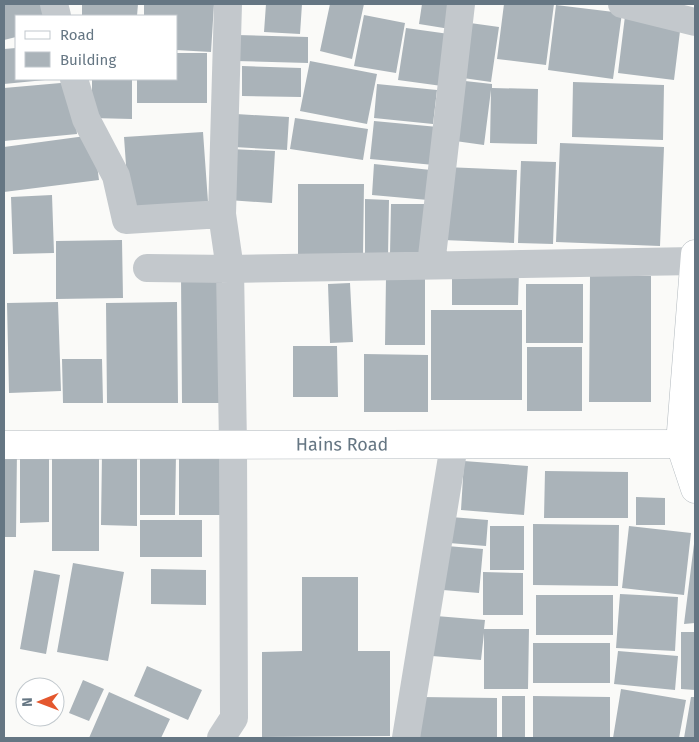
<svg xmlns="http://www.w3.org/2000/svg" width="699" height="742" viewBox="0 0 699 742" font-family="'Fira Sans',sans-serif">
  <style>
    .building { fill: #aab3b9 }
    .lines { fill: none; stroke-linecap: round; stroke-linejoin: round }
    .secondary-casing { stroke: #b3babf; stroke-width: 29 }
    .street { stroke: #c3c8cc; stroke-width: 28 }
    .secondary { stroke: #fff; stroke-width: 28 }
    .labels { text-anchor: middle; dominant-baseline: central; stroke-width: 5; stroke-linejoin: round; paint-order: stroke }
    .street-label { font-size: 18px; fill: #657683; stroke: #fff }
  </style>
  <rect width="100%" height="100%" fill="#fafaf8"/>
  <path class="building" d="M 4,4 L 48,4 L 51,16 L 16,16 L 16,37 L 4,40 Z
    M 82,4 L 138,4 L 137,16 L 82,16 Z
    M 144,4 L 214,4 L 211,52 L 176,50 L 176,16 L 144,16 Z
    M 266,4 L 302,4 L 300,34 L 264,32 Z
    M 330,4 L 364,4 L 352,59 L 320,51 Z
    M 422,4 L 454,4 L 450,29 L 419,24 Z
    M 504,4 L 554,4 L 546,65 L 497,59 Z
    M 556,5 L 622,13 L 613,79 L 548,70 Z
    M 364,15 L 405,23 L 396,73 L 354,66 Z
    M 625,16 L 681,23 L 674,80 L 618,73 Z
    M 463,22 L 499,27 L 491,82 L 456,77 Z
    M 406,28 L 449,34 L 442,86 L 398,80 Z
    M 237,35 L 308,37 L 308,63 L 236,61 Z
    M 16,48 L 16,79 L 45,79 L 45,80 L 4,84 L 4,49 Z
    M 176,53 L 207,53 L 207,103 L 137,103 L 137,79 L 176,79 Z
    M 310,61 L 377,74 L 367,124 L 300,111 Z
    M 242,66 L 301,68 L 301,97 L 242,96 Z
    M 92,79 L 132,79 L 132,119 L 92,118 Z
    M 456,80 L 492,84 L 492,88 L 538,89 L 537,144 L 490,143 L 491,90 L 484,145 L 448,140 Z
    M 72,82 L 77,134 L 4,141 L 4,88 Z
    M 573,82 L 664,85 L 663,140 L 572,137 Z
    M 377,84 L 437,90 L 433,124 L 374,118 Z
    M 236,114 L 289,117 L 287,150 L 234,147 Z
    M 295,118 L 368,129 L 363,160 L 290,149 Z
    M 374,121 L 438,127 L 434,165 L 370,159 Z
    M 203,132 L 208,202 L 129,207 L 124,137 Z
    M 93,135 L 99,180 L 4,192 L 4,147 Z
    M 560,143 L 664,147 L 660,246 L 556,242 Z
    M 231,149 L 275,151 L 272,203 L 228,200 Z
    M 521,161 L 556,162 L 553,244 L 518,243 Z
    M 374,164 L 431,170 L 428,200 L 372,195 Z
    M 445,167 L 517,170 L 514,243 L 443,240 Z
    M 298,184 L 364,184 L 363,257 L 298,256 Z
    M 52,195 L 54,253 L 13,254 L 11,197 Z
    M 365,199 L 389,200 L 388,257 L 365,257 Z
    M 391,204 L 425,204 L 419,255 L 390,254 Z
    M 122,240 L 123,298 L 56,299 L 56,241 Z
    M 452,270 L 519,270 L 518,305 L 452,305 Z
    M 181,275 L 222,275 L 223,403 L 182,403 Z
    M 590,276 L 651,276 L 651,402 L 589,402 Z
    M 386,277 L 425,277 L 425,345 L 385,345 Z
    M 350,283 L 353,342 L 330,343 L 328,284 Z
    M 526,284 L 583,284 L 583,343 L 526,343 Z
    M 58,302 L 61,391 L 9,393 L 7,303 Z
    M 177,302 L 178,403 L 107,403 L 106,303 Z
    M 431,310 L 522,310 L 522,400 L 431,400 Z
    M 293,346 L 337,346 L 338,397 L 293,397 Z
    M 527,347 L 582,347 L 582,411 L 527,411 Z
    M 364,354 L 428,355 L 428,412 L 364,412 Z
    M 62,359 L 102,359 L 103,403 L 63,403 Z
    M 4,450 L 17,450 L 16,537 L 4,537 Z
    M 20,450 L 49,450 L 49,522 L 20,523 Z
    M 52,454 L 99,454 L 99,551 L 52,551 Z
    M 102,454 L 137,454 L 137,526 L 101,525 Z
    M 140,454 L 176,454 L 175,515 L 140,515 Z
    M 179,454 L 222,454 L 221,515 L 179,515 Z
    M 464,461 L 528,466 L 524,515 L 461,510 Z
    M 545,471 L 628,472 L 628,518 L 544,518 Z
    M 636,497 L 665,498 L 665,525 L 636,525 Z
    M 451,517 L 488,520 L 486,546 L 449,543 Z
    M 140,520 L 202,520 L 202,557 L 140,557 Z
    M 533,524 L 619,525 L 618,586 L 533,585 Z
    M 490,526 L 524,526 L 524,570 L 490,570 Z
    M 629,526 L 691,533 L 684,595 L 622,588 Z
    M 694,544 L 695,545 L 695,623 L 684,624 Z
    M 447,546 L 483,549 L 479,593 L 443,590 Z
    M 73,563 L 124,572 L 108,661 L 57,652 Z
    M 151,569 L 206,570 L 206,605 L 151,604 Z
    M 34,570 L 60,575 L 46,654 L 20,649 Z
    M 483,572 L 523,573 L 523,615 L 483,615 Z
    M 302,577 L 358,577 L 358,651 L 390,651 L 390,736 L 262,737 L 262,652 L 302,651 Z
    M 620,594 L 678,597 L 675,651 L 616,648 Z
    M 536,595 L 613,595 L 613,635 L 536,635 Z
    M 436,616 L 485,620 L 484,629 L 529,629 L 528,689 L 484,689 L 484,633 L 481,660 L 432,656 Z
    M 681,632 L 695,632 L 695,690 L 681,689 Z
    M 533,643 L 610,643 L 610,683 L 533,683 Z
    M 618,651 L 678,656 L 675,690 L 614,684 Z
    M 147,666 L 202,690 L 188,720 L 134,696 Z
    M 83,680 L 104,689 L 89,721 L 69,713 Z
    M 621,689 L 686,700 L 679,738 L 613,738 Z
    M 109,692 L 170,719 L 161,738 L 89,738 Z
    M 502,696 L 525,696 L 525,738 L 502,738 Z
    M 533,696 L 610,697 L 610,738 L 533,738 Z
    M 421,697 L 497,698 L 497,738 L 420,738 Z
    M 691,697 L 695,697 L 695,738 L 684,738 Z"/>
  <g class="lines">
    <g class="secondary-casing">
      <g id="secondary">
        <path d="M 695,254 L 680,444 L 695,489"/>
        <path id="s1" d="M 4,445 L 695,444"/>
      </g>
    </g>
    <path class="street" d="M 54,4 L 57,16
      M 622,4 L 695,22
      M 74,79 L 86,119 L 116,176 L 126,220 L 222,214
      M 431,265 L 461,4
      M 147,268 L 230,269 L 695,261
      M 221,738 L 234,718 L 233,445 L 230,269 L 222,214 L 228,4
      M 406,738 L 454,445"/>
    <use href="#secondary" class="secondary"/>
  </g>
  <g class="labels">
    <g class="street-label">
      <text stroke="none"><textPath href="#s1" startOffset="338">Hains Road</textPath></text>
    </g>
  </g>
  <rect width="699" height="742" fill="none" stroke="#657683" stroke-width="10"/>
  <rect x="15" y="15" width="162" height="65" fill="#ffffff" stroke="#c1c8cd"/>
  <rect x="25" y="31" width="25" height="8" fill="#ffffff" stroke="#c1c8cd"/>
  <text x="60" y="40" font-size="15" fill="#657683">Road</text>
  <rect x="25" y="52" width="25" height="15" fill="#aab3b9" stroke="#c1c8cd"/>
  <text x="60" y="65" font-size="15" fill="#657683">Building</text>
  <g transform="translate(40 702) rotate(269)"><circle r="24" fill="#ffffff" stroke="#c1c8cd"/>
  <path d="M0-4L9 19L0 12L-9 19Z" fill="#e4572e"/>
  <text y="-8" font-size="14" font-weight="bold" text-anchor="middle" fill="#657683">N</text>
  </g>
</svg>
